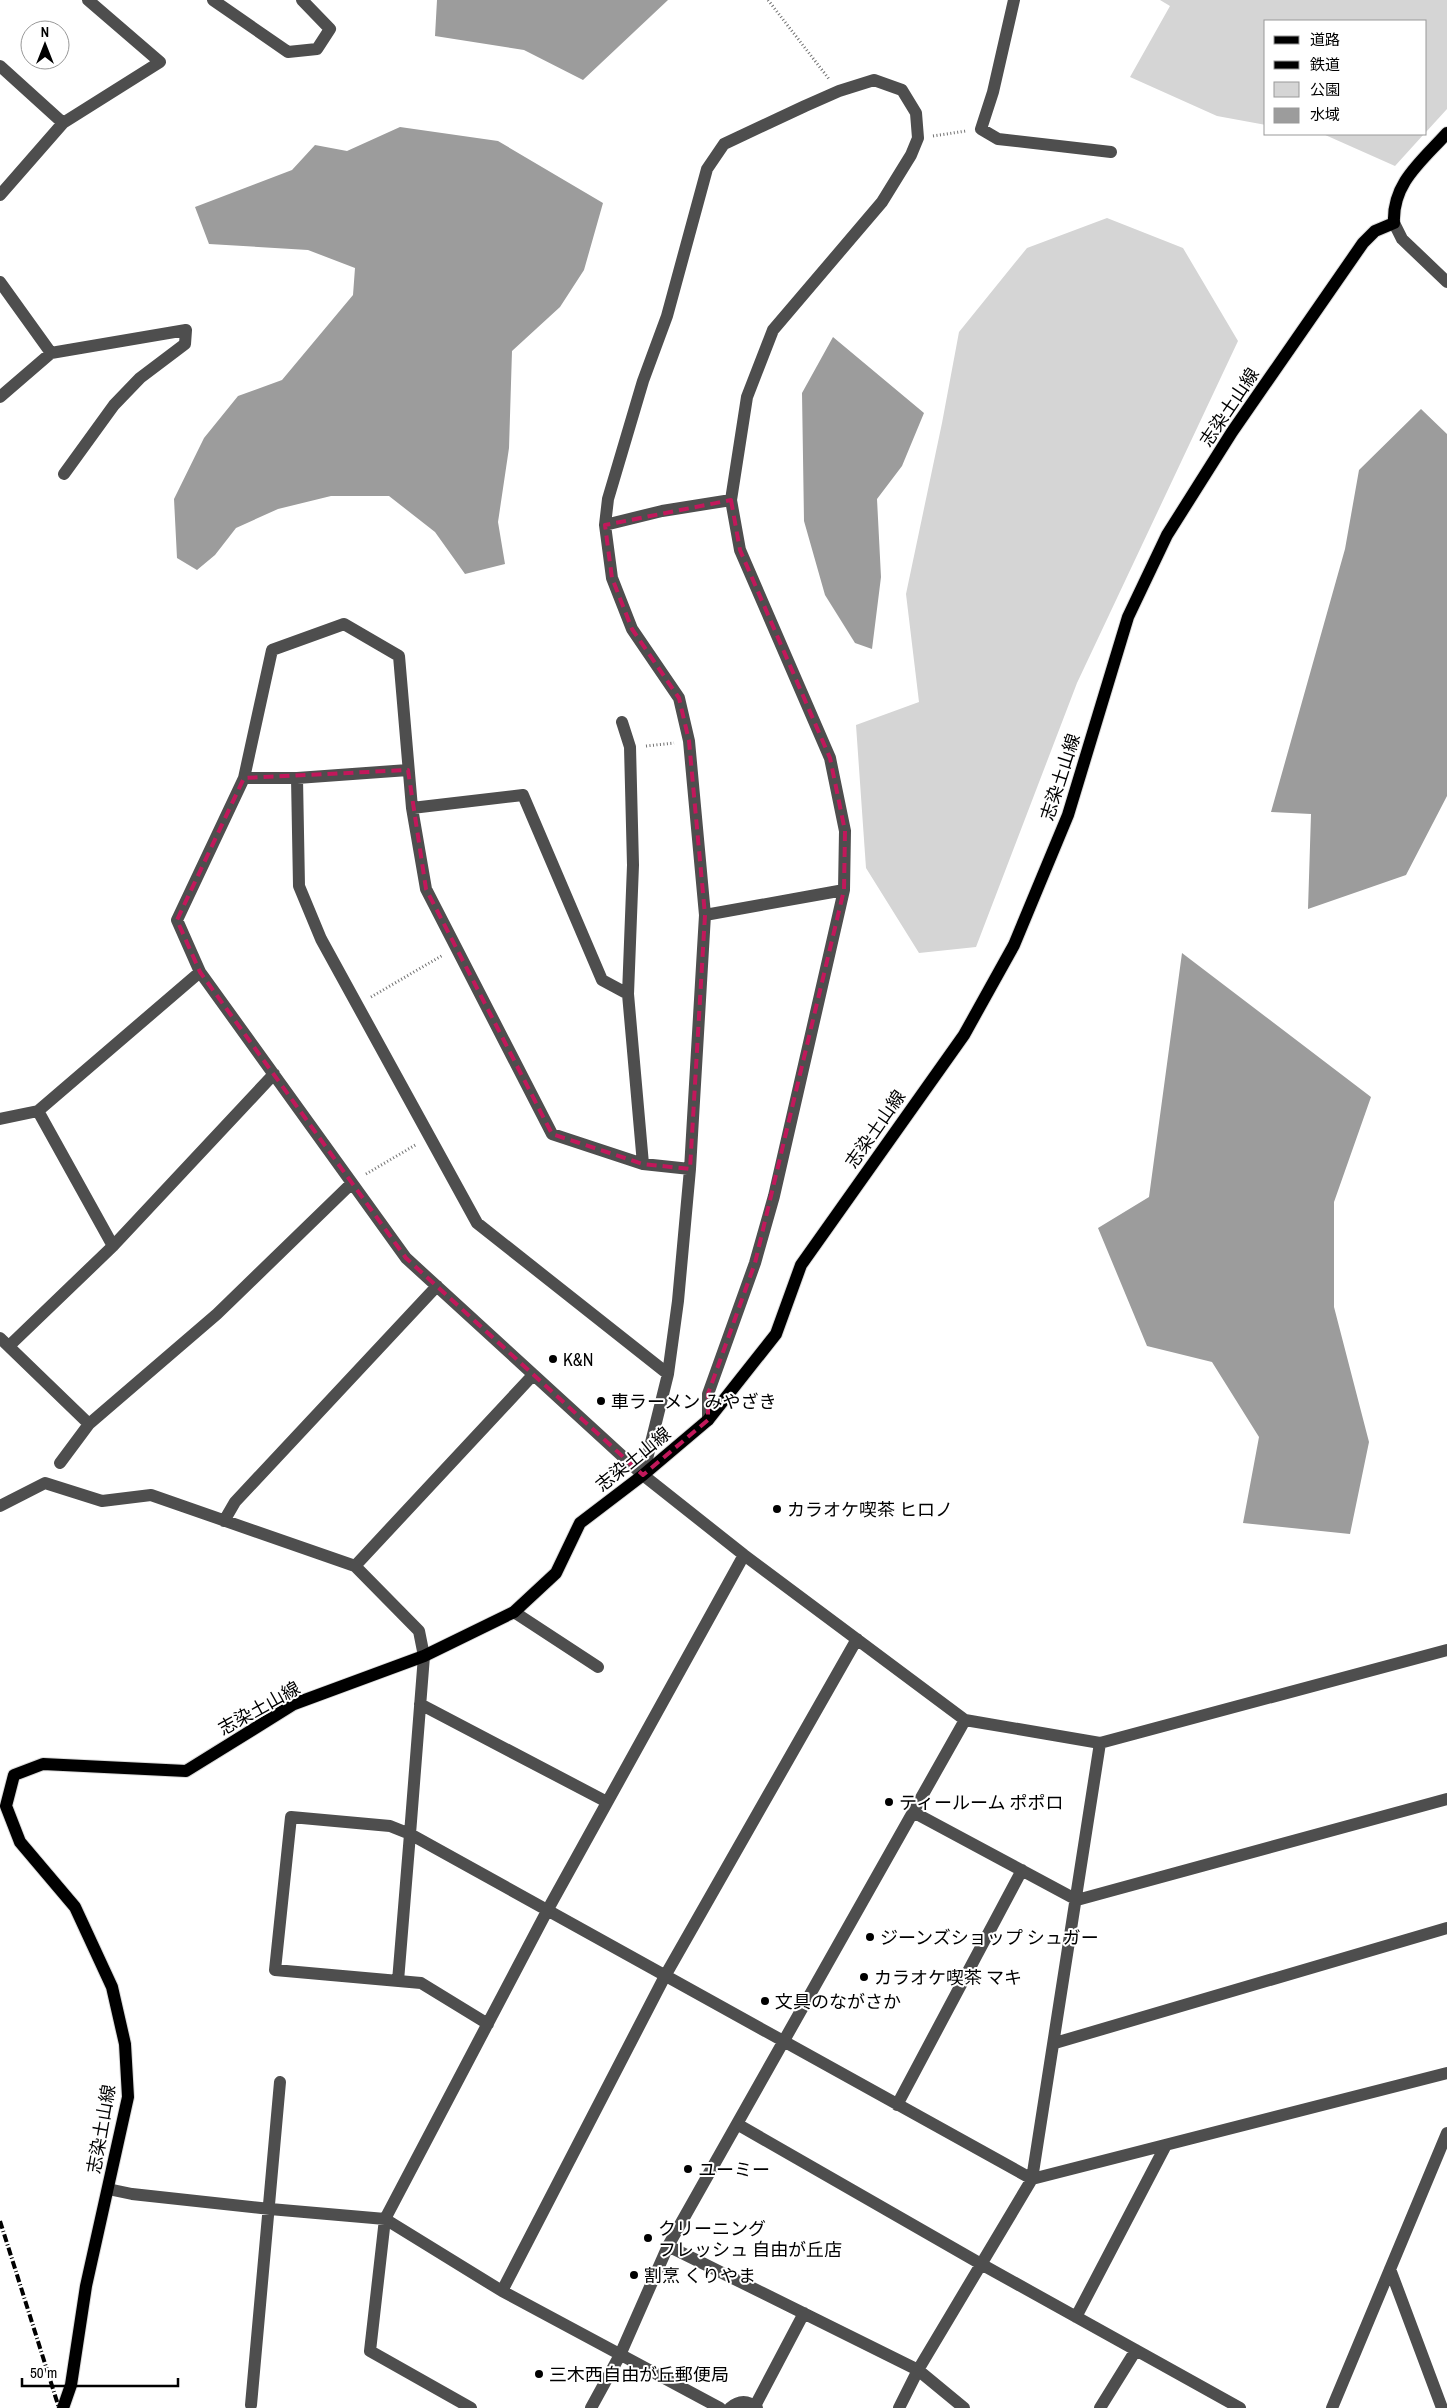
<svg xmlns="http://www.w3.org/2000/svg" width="1447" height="2408" viewBox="0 0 1447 2408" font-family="'Archivo Narrow','Noto Sans JP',sans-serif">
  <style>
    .green { fill: #d5d5d5 }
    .water { fill: #9c9c9c }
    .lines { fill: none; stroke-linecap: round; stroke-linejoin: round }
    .major-casing { stroke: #dbdbdb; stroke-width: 14 }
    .path { stroke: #707070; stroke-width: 3; stroke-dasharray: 1 2.5; stroke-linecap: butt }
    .minor { stroke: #4e4e4e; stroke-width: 12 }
    .major { stroke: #000; stroke-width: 12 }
    .rail { stroke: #000; stroke-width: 4; stroke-dasharray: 8 2.5 1 2.5; stroke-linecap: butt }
    .marked { fill: none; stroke: #c2185b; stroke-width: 4; stroke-dasharray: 10 6; stroke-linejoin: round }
    .poi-dot { fill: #000; stroke: #fff; stroke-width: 2 }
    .labels { text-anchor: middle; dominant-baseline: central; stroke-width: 4; stroke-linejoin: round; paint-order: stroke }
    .street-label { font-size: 18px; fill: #000; stroke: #fff }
    .poi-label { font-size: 18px; fill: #000; stroke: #fff; text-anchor: start }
  </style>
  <rect width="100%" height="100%" fill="#fff"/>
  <path class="green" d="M 1160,0 L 1447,0 L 1447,109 L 1426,132 L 1426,21 L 1266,21 L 1266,125 L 1217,116 L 1130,77 L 1170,6 Z
    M 1323,134 L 1424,134 L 1395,166 Z
    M 1107,218 L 1183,248 L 1238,341 L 1077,683 L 976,947 L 919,953 L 866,868 L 856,725 L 919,702 L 906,594 L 942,423 L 959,332 L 1027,248 Z"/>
  <path class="water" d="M 437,0 L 668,0 L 583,80 L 524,50 L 435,36 Z
    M 400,127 L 498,141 L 603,203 L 584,270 L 560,307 L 512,351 L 509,448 L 498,522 L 505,564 L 465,574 L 435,532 L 389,496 L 331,496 L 278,509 L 236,528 L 215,555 L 197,570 L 177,558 L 174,499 L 204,438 L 238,396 L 282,380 L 353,295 L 355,268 L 308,250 L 209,244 L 195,207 L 292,170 L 315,145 L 347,151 Z
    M 833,337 L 924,413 L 902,466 L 877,499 L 881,577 L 872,649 L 855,643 L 825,595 L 804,521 L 802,393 Z
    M 1421,409 L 1447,434 L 1447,796 L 1406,875 L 1308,909 L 1311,814 L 1271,812 L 1345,549 L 1359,470 Z
    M 1182,953 L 1371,1097 L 1334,1202 L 1334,1307 L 1369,1442 L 1350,1534 L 1243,1523 L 1259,1437 L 1212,1362 L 1147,1346 L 1098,1228 L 1149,1197 Z"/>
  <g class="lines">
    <g class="major-casing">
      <path id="major" d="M 63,2408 L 71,2385 L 86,2286 L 128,2097 L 125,2044 L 112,1987 L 75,1907 L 20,1842 L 6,1806 L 14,1775 L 43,1764 L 186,1771 L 294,1704 L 424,1656 L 514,1612 L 556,1573 L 580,1523 L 643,1475 L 708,1420 L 776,1334 L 801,1265 L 964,1035 L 1014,945 L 1068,815 L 1128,617 L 1167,535 L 1232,432 L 1363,243 L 1375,231 L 1394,223 C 1392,183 1422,161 1447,133"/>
    </g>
    <path class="path" d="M 768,0 L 829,79
      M 933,136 L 966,131
      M 646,746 L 674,743
      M 371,997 L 443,955
      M 366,1174 L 417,1144"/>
    <path class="minor" d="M 213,0 L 288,52 L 317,49 L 330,29 L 302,0
      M 1014,0 L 993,92 L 981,129 L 998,139 L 1111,152
      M 0,66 L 63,123
      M 0,195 L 63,123 L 160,62 L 88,0
      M 1394,223 L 1402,239 L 1447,282
      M 0,282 L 51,353 L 0,397
      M 51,353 L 186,330 L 185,344 L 140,378 L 114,405 L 64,474
      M 605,525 L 662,511 L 731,500
      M 622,722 L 630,747 L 633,865 L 628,994 L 643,1164
      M 244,778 L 297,778 L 408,770
      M 297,778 L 299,886 L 321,939 L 477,1223 L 668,1374
      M 412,808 L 523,795 L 602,980 L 628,994
      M 705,915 L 844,890
      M 38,1111 L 113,1246
      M 0,1119 L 38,1111 L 200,972
      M 690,1169 L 643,1164 L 552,1134 L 426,889 L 412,808 L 399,656 L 344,624 L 272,650 L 244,778 L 177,920 L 200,972 L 406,1258 L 643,1475 L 744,1555 L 965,1720 L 1100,1743 L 1447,1650
      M 0,1338 L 89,1424 L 217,1314 L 352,1183
      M 9,1346 L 113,1246 L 274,1074
      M 60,1463 L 89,1424
      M 643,1475 L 668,1374 L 678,1301 L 690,1169 L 705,915 L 689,741 L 679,698 L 632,629 L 612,578 L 605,525 L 608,499 L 643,381 L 667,316 L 707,169 L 724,144 L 805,106 L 839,91 L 874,80 L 902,90 L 916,113 L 918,138 L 911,155 L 882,202 L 773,330 L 747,397 L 731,500 L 740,550 L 830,758 L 845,831 L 844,890 L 774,1196 L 755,1263 L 708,1394 L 708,1420
      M 0,1506 L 45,1483 L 102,1501 L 151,1495 L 355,1566 L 419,1631 L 424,1656 L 410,1834 L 1032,2179 L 1447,2073
      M 224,1521 L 235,1502 L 437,1286
      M 355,1566 L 533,1375
      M 514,1612 L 598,1667
      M 420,1704 L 607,1802
      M 913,1812 L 1077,1900 L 1447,1799
      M 398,1981 L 410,1834 L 390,1826 L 291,1817 L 275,1970 L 421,1983 L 488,2024
      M 1055,2043 L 1447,1928
      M 897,2105 L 1022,1870
      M 737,2124 L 981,2264 L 1240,2408
      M 108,2189 L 132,2194 L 270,2209 L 385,2219 L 502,2291 L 720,2408
      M 668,2246 L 918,2370 L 964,2408
      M 1390,2269 L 1442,2408
      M 502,2291 L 665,1976 L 857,1639
      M 1076,2317 L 1166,2145
      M 251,2405 L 280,2082
      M 755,2406 L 804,2313
      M 471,2408 L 370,2351 L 385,2219 L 547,1911 L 744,1555
      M 591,2408 L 620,2355 L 668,2246 L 965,1720
      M 730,2408 C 739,2400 748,2400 757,2408
      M 899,2408 L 918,2370 L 1032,2179 L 1100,1743
      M 1100,2408 L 1136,2350
      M 1332,2408 L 1447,2133"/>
    <use href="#major" class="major"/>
    <path class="rail" d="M 0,2221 L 59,2408"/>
  </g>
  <path class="marked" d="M 731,500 L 740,550 L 830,758 L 845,831 L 844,890 L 755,1263 L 708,1394 L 708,1420 L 643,1475 L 406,1258 L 200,972 L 177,920 L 244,778 L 408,770 L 426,889 L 552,1134 L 643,1164 L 690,1169 L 705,915 L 689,741 L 679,698 L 632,629 L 612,578 L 605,525 Z"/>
  <g class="poi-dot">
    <circle cx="553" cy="1359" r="5"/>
    <circle cx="601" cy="1401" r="5"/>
    <circle cx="777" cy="1509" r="5"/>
    <circle cx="889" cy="1802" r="5"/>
    <circle cx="870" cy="1937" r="5"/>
    <circle cx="864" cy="1977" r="5"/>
    <circle cx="765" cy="2001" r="5"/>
    <circle cx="688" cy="2169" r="5"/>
    <circle cx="648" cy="2238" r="5"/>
    <circle cx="634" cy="2275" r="5"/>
    <circle cx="539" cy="2374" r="5"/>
  </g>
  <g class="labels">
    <g class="street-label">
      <text transform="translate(1229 407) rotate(-56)">志染土山線</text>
      <text transform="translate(1060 777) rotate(-72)">志染土山線</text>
      <text transform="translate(875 1129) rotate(-55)">志染土山線</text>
      <text transform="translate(633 1459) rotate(-39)">志染土山線</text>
      <text transform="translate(259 1708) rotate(-29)">志染土山線</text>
      <text transform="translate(101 2129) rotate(-80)">志染土山線</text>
    </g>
    <g class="poi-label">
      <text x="563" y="1359">K&amp;N</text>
      <text x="611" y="1401">車ラーメン みやざき</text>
      <text x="787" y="1509">カラオケ喫茶 ヒロノ</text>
      <text x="899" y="1802">ティールーム ポポロ</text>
      <text x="880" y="1937">ジーンズショップ シュガー</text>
      <text x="874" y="1977">カラオケ喫茶 マキ</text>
      <text x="775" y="2001">文具のながさか</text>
      <text x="698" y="2169">ユーミー</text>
      <text x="658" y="2228">クリーニング<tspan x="658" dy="21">フレッシュ 自由が丘店</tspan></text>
      <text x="644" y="2275">割烹 くりやま</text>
      <text x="549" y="2374">三木西自由が丘郵便局</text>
    </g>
  </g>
  <rect x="1264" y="20" width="162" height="115" fill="#ffffff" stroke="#999999"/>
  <rect x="1274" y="36" width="25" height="8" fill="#000000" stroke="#999999"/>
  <text x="1310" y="45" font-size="15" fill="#000000">道路</text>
  <rect x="1274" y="61" width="25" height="8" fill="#000000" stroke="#999999"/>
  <text x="1310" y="70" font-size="15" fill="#000000">鉄道</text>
  <rect x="1274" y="82" width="25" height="15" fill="#d5d5d5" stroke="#999999"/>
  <text x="1310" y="95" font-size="15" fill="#000000">公園</text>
  <rect x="1274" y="108" width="25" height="15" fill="#9c9c9c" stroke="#999999"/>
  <text x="1310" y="120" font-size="15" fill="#000000">水域</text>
  <g transform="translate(45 45)"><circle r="24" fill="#ffffff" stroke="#999999"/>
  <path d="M0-4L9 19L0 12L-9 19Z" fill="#000000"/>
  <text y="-8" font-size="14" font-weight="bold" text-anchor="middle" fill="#000000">N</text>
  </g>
  <path d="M22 2378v8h156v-8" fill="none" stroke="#000000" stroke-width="2.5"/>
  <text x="30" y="2378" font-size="15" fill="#000000" stroke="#ffffff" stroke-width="4" paint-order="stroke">50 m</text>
</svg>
